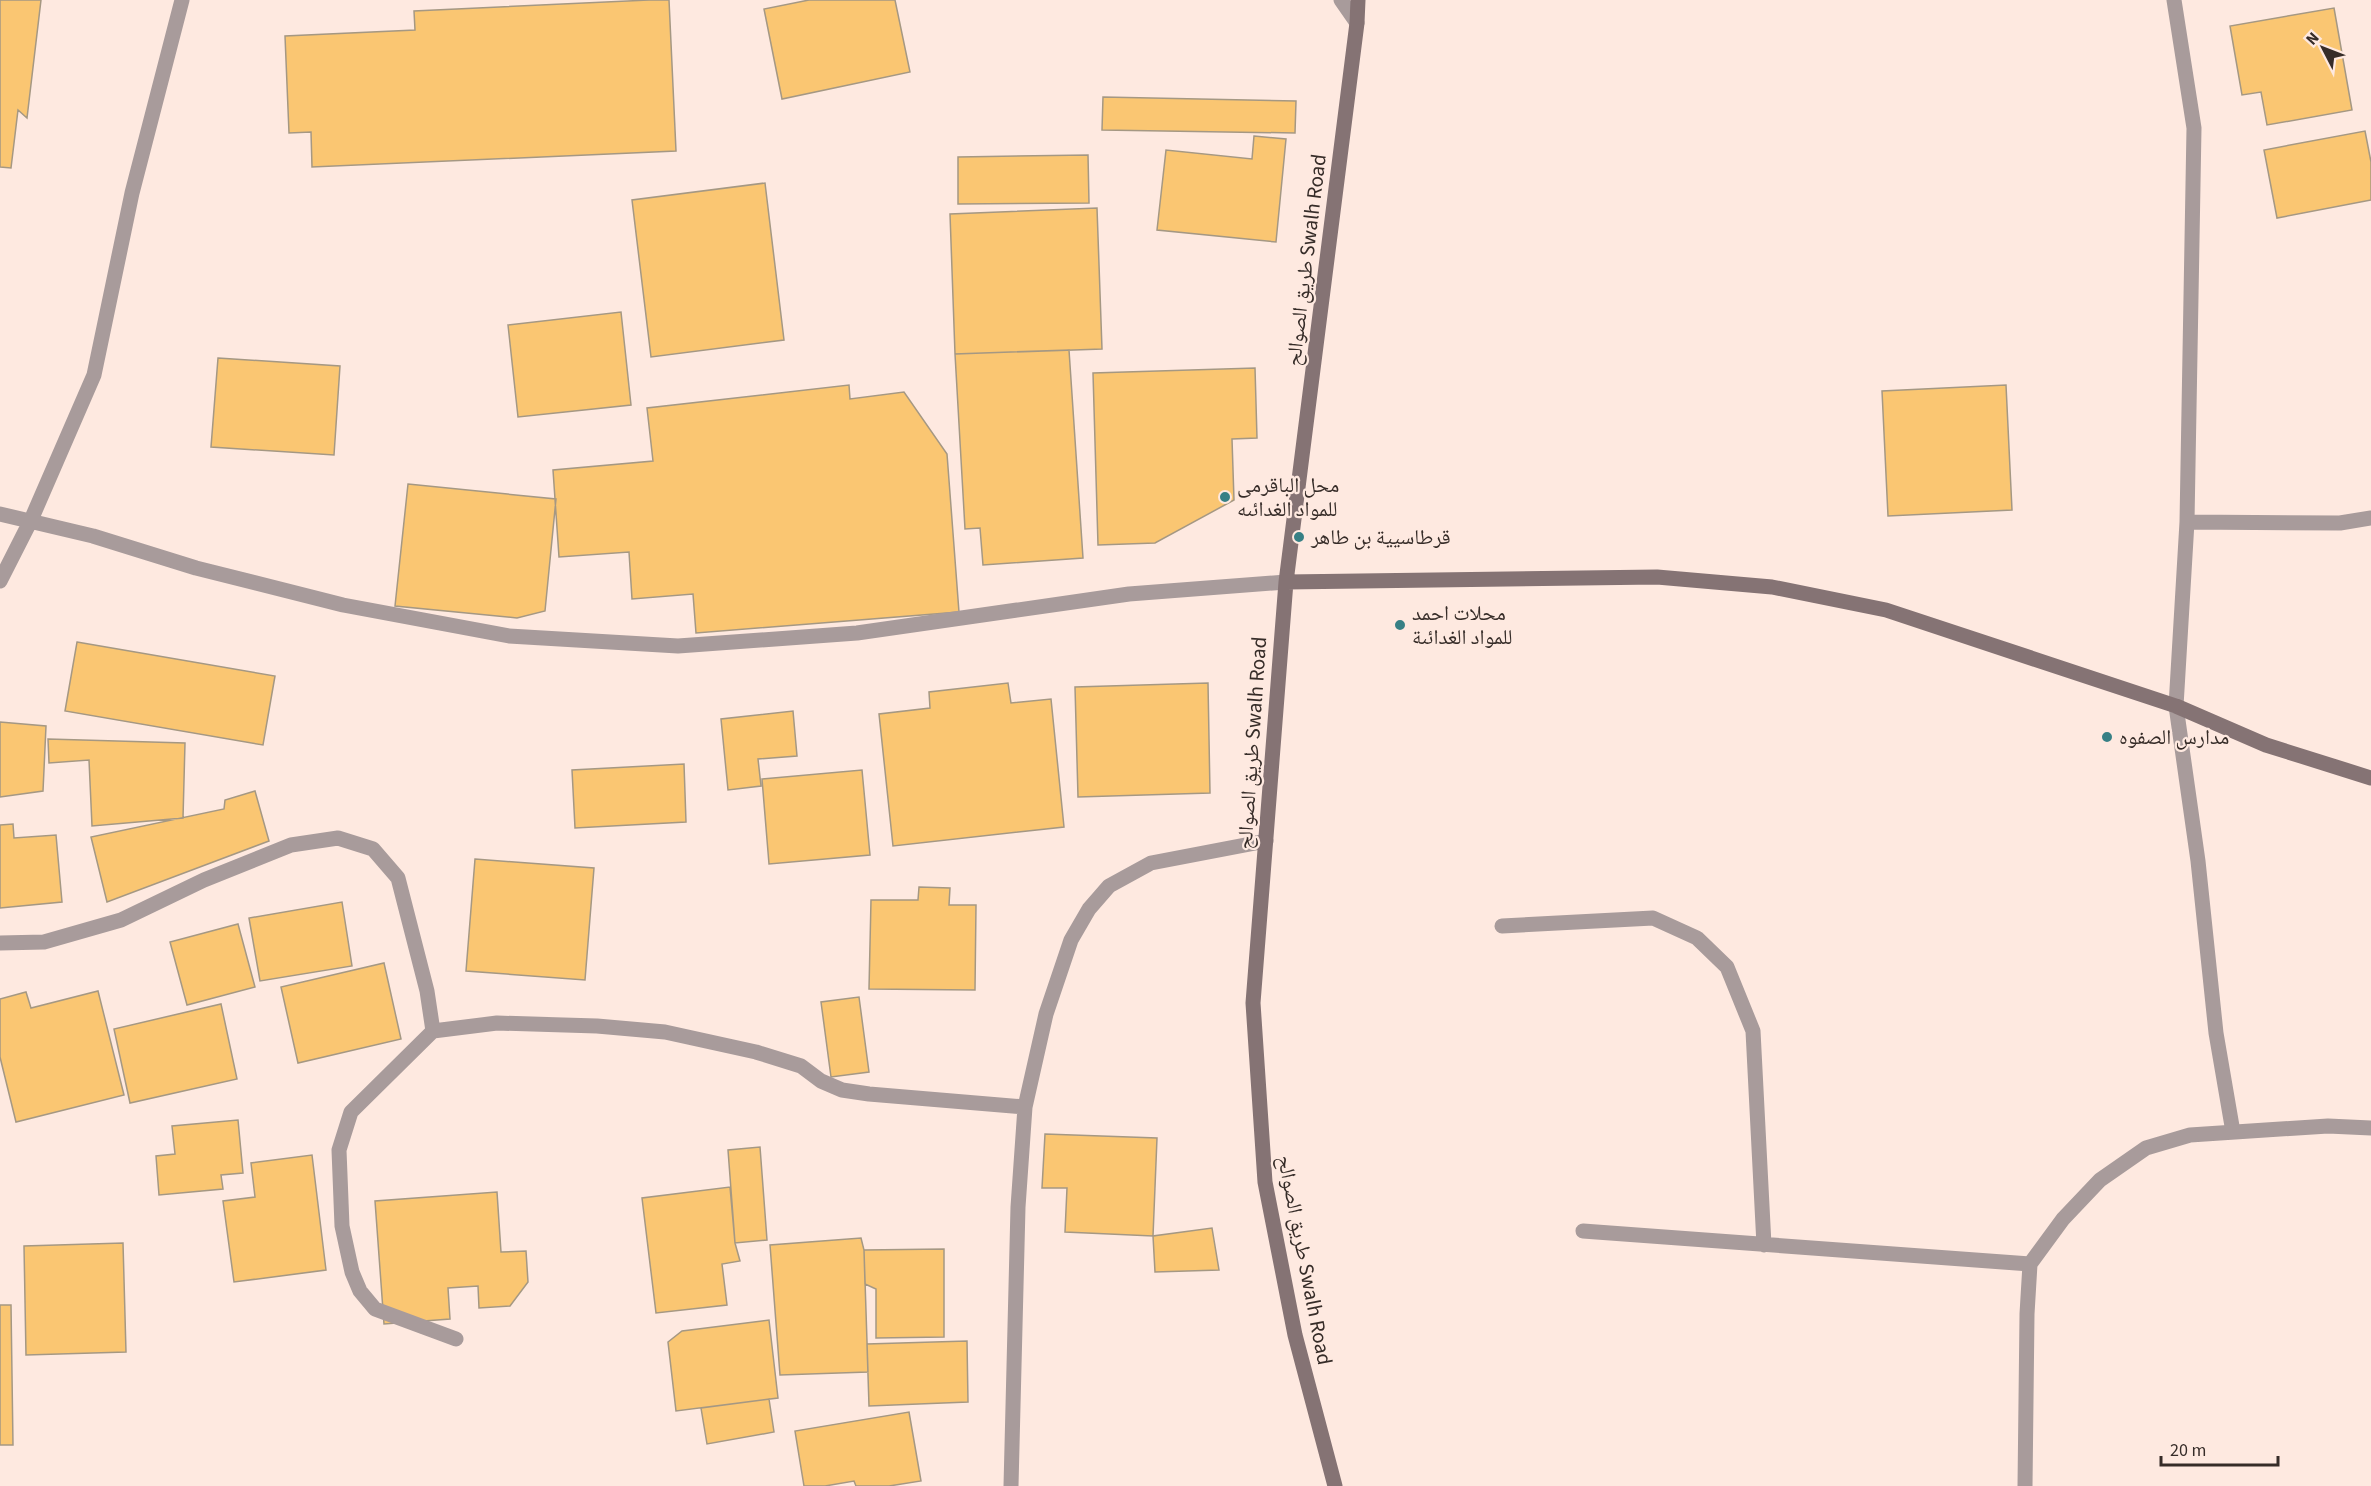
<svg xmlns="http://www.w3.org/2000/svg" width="2371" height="1486" viewBox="0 0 2371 1486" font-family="'Source Sans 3','Noto Naskh Arabic',sans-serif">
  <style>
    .building { fill: #fac672; stroke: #a59883; stroke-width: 1.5 }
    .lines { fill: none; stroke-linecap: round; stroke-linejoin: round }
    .street { stroke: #a89b9b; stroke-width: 15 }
    .secondary { stroke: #857374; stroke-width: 15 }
    .poi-dot { fill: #378085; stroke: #fee9e0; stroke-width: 2 }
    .labels { text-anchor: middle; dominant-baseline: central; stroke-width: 4.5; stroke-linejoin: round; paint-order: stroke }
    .street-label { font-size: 21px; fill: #362c28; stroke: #fee9e0 }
    .poi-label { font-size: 21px; fill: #362c28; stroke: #fee9e0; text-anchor: start }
  </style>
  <rect width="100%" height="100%" fill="#fee9e0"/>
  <path class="building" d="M 0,0 L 41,0 L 27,118 L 18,110 L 11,168 L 0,167 Z
    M 649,0 L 669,0 L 676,151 L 312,167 L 311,132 L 289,133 L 285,36 L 415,30 L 414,11 Z
    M 809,0 L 895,0 L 910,72 L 782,99 L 764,9 Z
    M 2334,8 L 2352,110 L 2267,125 L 2261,92 L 2242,95 L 2230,26 Z
    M 1103,97 L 1296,101 L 1295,133 L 1102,130 Z
    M 2365,131 L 2371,162 L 2371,200 L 2277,218 L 2264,150 Z
    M 1254,136 L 1286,139 L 1276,242 L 1157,230 L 1166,150 L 1252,159 Z
    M 1088,155 L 1089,203 L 958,204 L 958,157 Z
    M 765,183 L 784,340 L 651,357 L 632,200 Z
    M 1097,208 L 1102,349 L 955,354 L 950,214 Z
    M 621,312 L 631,405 L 518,417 L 508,325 Z
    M 1069,350 L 1083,558 L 983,565 L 980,528 L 965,529 L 955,354 Z
    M 218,358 L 340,366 L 334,455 L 211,447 Z
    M 1255,368 L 1257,438 L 1232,439 L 1234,500 L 1155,543 L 1098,545 L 1093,373 Z
    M 849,385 L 850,399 L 904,392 L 947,454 L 959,612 L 696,633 L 693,594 L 632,599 L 629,552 L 559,557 L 553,470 L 653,461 L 647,408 Z
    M 2006,385 L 2012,510 L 1888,516 L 1882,391 Z
    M 408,484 L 556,499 L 545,611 L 517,618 L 395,606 Z
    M 77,642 L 275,676 L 263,745 L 65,711 Z
    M 1008,683 L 1011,703 L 1051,699 L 1064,827 L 893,846 L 879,714 L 930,708 L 929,692 Z
    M 1208,683 L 1210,793 L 1078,797 L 1075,687 Z
    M 793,711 L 797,756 L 758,759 L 761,786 L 728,790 L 721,719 Z
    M 0,722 L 46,726 L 43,791 L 0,797 Z
    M 48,739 L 185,743 L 183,818 L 92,826 L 89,760 L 49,763 Z
    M 684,764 L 686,822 L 575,828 L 572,770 Z
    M 862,770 L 870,855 L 769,864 L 762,779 Z
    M 255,791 L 269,841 L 107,902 L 91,837 L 224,809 L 225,800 Z
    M 13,824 L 14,838 L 56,835 L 62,902 L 0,908 L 0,825 Z
    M 475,859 L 594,868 L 585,980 L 466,971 Z
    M 919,887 L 950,888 L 949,905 L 976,905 L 975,990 L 869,989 L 871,900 L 918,900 Z
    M 342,902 L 352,966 L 260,981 L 249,918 Z
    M 238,924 L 255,987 L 187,1005 L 170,942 Z
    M 384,963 L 401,1039 L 298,1063 L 281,987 Z
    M 98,991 L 124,1095 L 16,1122 L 0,1057 L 0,999 L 26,992 L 31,1008 Z
    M 859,997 L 869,1072 L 831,1077 L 821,1002 Z
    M 221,1004 L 237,1079 L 130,1103 L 114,1029 Z
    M 238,1120 L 243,1173 L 221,1175 L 223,1189 L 159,1195 L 156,1156 L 175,1154 L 172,1126 Z
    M 1045,1134 L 1157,1138 L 1153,1236 L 1065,1232 L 1067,1188 L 1042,1188 Z
    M 760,1147 L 767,1240 L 735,1243 L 728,1150 Z
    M 312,1155 L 326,1270 L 234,1282 L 223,1201 L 255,1197 L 251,1163 Z
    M 730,1187 L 735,1243 L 740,1261 L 722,1264 L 727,1305 L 656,1313 L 642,1198 Z
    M 497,1192 L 501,1252 L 526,1251 L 528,1282 L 510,1306 L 479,1308 L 478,1286 L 448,1288 L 450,1319 L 384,1324 L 375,1201 Z
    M 1212,1228 L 1219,1270 L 1155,1272 L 1153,1236 Z
    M 861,1238 L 864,1250 L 868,1372 L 780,1375 L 770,1245 Z
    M 123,1243 L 126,1352 L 26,1355 L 24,1246 Z
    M 944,1249 L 944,1337 L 876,1338 L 876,1289 L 865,1284 L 864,1250 Z
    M 0,1305 L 11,1305 L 13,1445 L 0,1445 Z
    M 769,1320 L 778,1398 L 676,1411 L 668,1342 L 682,1331 Z
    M 967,1341 L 968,1402 L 869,1406 L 867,1344 Z
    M 769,1399 L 774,1432 L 707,1444 L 701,1408 Z
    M 909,1412 L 921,1481 L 889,1486 L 856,1486 L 854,1481 L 825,1486 L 804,1486 L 795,1431 Z"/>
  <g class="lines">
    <path class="street" d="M 1341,0 L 1357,23
      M 2174,0 L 2194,128 L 2187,522 L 2176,706 L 2198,861 L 2216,1033 L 2233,1132
      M 0,514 L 93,536 L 196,568 L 343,605 L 509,636 L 678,646 L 857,633 L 1129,594 L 1286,582
      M 2187,522 L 2340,523 L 2371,518
      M 0,581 L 31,520 L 94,375 L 132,193 L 182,0
      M 1502,926 L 1653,918 L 1697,938 L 1727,967 L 1753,1031 L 1764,1245
      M 0,943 L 44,942 L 121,920 L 204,880 L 291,845 L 338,838 L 373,849 L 398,878 L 427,991 L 433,1031
      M 1583,1231 L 2030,1264
      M 456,1339 L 375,1309 L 360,1291 L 352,1272 L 342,1226 L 339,1150 L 351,1112 L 433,1031 L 497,1023 L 597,1026 L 665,1032 L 756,1052 L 801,1066 L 821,1081 L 842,1090 L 869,1094 L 1025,1107
      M 1011,1486 L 1018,1207 L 1025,1107 L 1046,1014 L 1071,940 L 1089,909 L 1109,886 L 1151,863 L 1266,841
      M 2025,1486 L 2027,1314 L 2030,1264 L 2063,1219 L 2100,1180 L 2146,1148 L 2190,1135 L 2328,1126 L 2371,1128"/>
    <path class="secondary" d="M 1286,582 L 1657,577 L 1772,587 L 1886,610 L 2176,706 L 2266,745 L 2371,778
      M 1335,1486 L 1295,1335 L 1265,1182 L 1253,1003 L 1286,582 L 1357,23 L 1358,0"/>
  </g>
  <g class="poi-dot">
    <circle cx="1225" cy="497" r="6"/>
    <circle cx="1299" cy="537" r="6"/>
    <circle cx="1400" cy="625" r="6"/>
    <circle cx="2107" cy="737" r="6"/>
  </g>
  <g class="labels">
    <g class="street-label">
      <text transform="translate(1306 260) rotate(-83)">طريق الصوالح Swalh Road</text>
      <text transform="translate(1252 743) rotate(-86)">طريق الصوالح Swalh Road</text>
      <text transform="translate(1305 1260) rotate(79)">طريق الصوالح Swalh Road</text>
    </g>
    <g class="poi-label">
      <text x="1237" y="485">محل الباقرمى<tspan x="1237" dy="24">للمواد الغدائىه</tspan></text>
      <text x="1311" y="537">قرطاسيية بن طاهر</text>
      <text x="1412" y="613">محلات احمد<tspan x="1412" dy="24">للمواد الغدائىة</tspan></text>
      <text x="2119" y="737">مدارس الصفوه</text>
    </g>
  </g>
  <g transform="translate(2323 48) rotate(312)" stroke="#fee9e0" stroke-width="4.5" paint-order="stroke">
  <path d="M0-4.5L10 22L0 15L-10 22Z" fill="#362c28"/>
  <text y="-9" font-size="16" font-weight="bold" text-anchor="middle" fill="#362c28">N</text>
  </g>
  <path d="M2161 1456v9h117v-9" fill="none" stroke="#362c28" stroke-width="3"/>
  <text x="2170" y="1456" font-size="18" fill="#362c28" stroke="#fee9e0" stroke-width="4.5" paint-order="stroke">20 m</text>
</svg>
